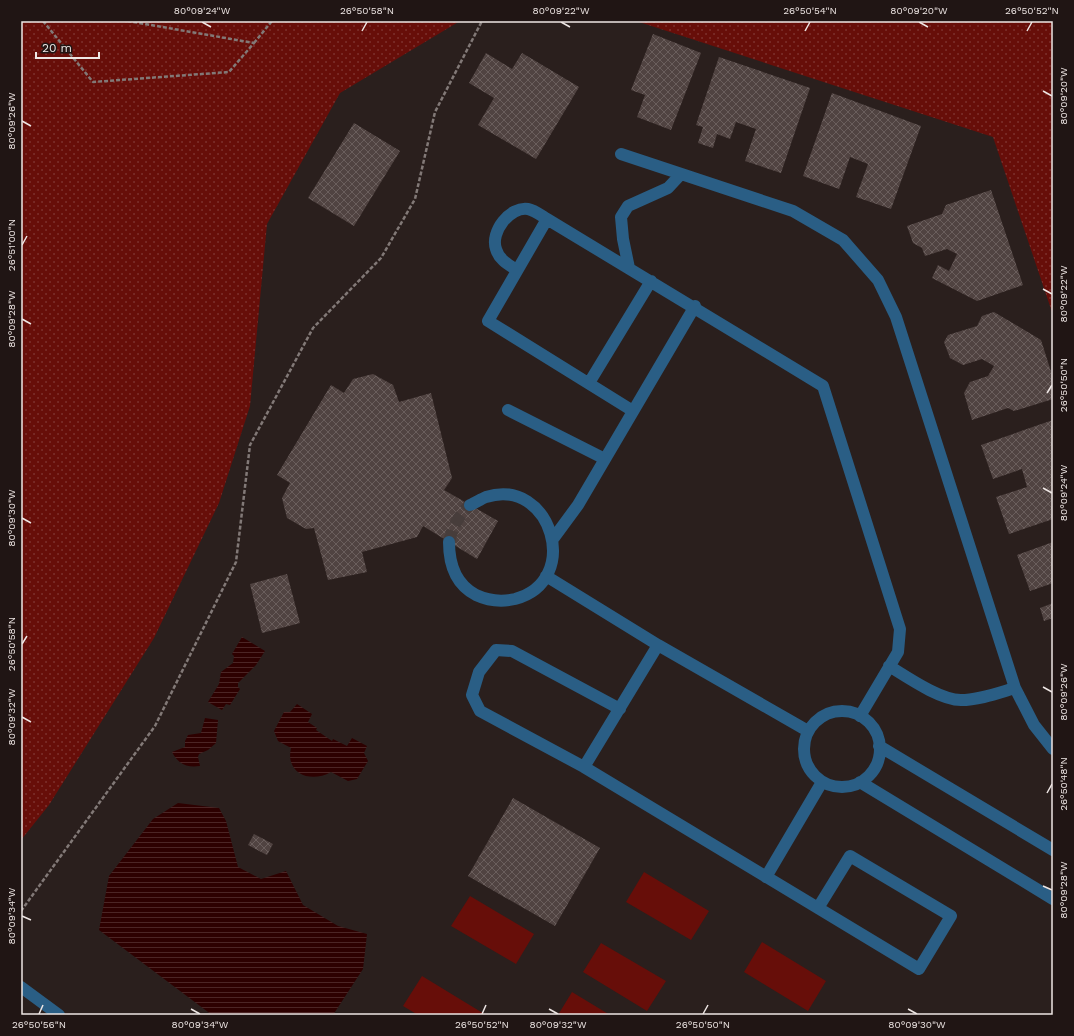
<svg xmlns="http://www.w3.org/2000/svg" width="1074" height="1036" viewBox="0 0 1074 1036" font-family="'Work Sans',sans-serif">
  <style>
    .grass { fill: url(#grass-dots) }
    .park { fill: #670e09 }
    .water { fill: url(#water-rules) }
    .building { fill: url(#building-cross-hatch) }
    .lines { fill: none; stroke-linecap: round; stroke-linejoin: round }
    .minor-tunnel { stroke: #473d3b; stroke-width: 12; stroke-dasharray: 12 6; stroke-linecap: butt }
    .path { stroke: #827977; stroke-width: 2.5; stroke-dasharray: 4 2; stroke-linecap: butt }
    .minor { stroke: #2a5e85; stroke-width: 12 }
    .ticks { fill: none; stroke: #eee6e4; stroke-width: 1.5 }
    .neatline { fill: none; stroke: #eee6e4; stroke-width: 1.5 }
    .ticks-label { font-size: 10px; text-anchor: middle; fill: #eee6e4 }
  </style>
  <defs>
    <pattern id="grass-dots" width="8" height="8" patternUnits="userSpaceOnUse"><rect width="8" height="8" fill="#670e09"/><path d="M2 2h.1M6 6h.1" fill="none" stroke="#7d312d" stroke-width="1.8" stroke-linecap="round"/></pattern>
    <pattern id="water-rules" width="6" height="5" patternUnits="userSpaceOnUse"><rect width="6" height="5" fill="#2d0000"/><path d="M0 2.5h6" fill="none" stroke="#4c2525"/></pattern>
    <pattern id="building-cross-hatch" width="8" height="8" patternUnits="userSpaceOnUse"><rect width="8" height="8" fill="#504341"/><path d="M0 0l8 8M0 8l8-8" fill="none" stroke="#6a5e5c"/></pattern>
  </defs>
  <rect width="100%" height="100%" fill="#2a1f1d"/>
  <path class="grass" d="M 21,21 L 460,21 L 340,93 L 267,224 L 250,406 L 219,503 L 154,638 L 49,805 L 21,840 Z
    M 636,21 L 1053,21 L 1053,315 L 993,137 Z"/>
  <path class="park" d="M 644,872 L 709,911 L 691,940 L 626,902 Z
    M 470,896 L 534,934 L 516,964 L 451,926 Z
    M 762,942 L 826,981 L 808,1011 L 744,972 Z
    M 601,943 L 666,981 L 647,1011 L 583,972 Z
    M 422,976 L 486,1015 L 418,1015 L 403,1006 Z
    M 572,992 L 610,1015 L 558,1015 Z"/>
  <path class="water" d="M 242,637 L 265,651 L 256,665 L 238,683 L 238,687 L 240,689 L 230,705 L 226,704 L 222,710 L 208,702 L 219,684 L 221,672 L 233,663 L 234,656 L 232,654 Z
    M 297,704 L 312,714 L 308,722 L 317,728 L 316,730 L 332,741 L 333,739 L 347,746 L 352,738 L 367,746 L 364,753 L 368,761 L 357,779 L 348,781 L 331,772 C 310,784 285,773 291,748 L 278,741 L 274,731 L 284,712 L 290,712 Z
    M 205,718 L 218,720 L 216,743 L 208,750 L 199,754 L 198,757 L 200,766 C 187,768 178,764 172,752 L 185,747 L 185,741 L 188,735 L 201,733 Z
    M 178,803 L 219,808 L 226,821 L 238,867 L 261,879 L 286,871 L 303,905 L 338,926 L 367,934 L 363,969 L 333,1015 L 212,1015 L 99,930 L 109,876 L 153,819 Z"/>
  <path class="building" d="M 653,34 L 701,53 L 671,130 L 637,117 L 645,95 L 631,90 Z
    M 486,53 L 512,69 L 522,53 L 579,87 L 536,159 L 478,125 L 494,98 L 469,83 Z
    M 719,57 L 810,88 L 781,173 L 745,161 L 756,129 L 736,122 L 730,139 L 717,134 L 713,148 L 698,143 L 703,127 L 696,125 Z
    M 832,93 L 921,126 L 891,209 L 856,197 L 868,164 L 850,157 L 839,189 L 803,176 Z
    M 354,123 L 400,151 L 354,226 L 308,198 Z
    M 991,190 L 1023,285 L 977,301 L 932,278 L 938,265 L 949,271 L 957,254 L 947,249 L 925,256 L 922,248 L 913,243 L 907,226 L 942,214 L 946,205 Z
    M 994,312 L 1041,340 L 1053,378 L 1053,399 L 1014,411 L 1008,408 L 972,420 L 964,393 L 970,382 L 988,376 L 994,366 L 982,359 L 963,365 L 950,358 L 944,342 L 948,335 L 977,326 L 982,316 Z
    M 373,374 L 393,385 L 399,402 L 431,393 L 452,478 L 444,490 L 498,521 L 477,559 L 423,526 L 417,537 L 362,552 L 367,572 L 328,580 L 314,528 L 306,529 L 287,518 L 282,498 L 290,483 L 277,475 L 331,385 L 344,393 L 353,379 Z
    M 1053,420 L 1053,519 L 1009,534 L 996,497 L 1027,487 L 1022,469 L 993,479 L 981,445 Z
    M 1053,542 L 1053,583 L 1030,591 L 1017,555 Z
    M 287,574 L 300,623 L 262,633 L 250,584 Z
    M 1053,603 L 1053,618 L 1044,621 L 1040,608 Z
    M 513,798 L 600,848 L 555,926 L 468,876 Z
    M 254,834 L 273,844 L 267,855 L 248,845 Z"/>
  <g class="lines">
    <path class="minor-tunnel" d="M 449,542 C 453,526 458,516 470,505"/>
    <path class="path" d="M 43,21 L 93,82 L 229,72 L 254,43 L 128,21
      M 254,43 L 272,21
      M 21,911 L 155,726 L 236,562 L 250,445 L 313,328 L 381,258 L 415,199 L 435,112 L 482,21"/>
    <path class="minor" d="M 621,154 L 793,211 L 843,240 L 878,280 L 896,317 L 1015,688
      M 629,268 L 623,239 L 621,217 L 628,206 L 668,188 L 681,174
      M 517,270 C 509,265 499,260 496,249 C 490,232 510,206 528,209 C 534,210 542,216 547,219
      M 589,383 L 651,281
      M 508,410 L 605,459
      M 633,411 L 488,321 L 547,219 L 823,386 L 900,629 L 898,652 L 860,716
      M 553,539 L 578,505 L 695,306
      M 449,542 C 449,564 455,584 476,595 C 489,601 502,602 515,599 C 583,581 551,476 486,497 C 481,499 475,503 470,505
      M 546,576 L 658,645 L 584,767 L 480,711 L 472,695 L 479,672 L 496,650 L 512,651 L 620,709
      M 658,645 L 808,731
      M 889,666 C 907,677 940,700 961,700 C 979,700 998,693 1015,688 L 1034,725 L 1053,749
      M804 749a38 38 0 1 1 76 0a38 38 0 1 1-76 0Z
      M 879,746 L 1053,850
      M 584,767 L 919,969 L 951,916 L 850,856 L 818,908
      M 860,782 L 1053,899
      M 766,877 L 822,782
      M 21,987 L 59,1015"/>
  </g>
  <path class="ticks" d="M 202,22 L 211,27M 561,22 L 570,27M 919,22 L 928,27M 362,31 L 367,22M 805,31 L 810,22M 1027,31 L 1032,22M 1043,91 L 1052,96M 22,121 L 31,126M 22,245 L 27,236M 1043,289 L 1052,294M 22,319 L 31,324M 1047,393 L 1052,385M 1043,488 L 1052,493M 22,518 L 31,523M 22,644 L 27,636M 1043,687 L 1052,692M 22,717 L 31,722M 1047,793 L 1052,784M 1043,886 L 1052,890M 22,916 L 31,920M 191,1009 L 200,1014M 549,1009 L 558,1014M 908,1009 L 917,1014M 39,1014 L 43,1005M 482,1014 L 486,1005M 703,1014 L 708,1005"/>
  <rect width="1074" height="1036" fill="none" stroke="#201514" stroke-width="44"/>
  <path d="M36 52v6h63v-6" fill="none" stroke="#eee6e4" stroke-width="2"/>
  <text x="42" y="52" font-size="12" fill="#eee6e4" stroke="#201514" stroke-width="3" paint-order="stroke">20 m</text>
  <rect x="22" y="22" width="1030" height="992" class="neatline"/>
  <g class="ticks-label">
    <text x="202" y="14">80°09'24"W</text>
    <text x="367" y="14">26°50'58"N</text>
    <text x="561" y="14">80°09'22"W</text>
    <text x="810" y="14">26°50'54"N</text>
    <text x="919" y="14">80°09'20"W</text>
    <text x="1032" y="14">26°50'52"N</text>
    <text transform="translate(1063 96) rotate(-90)" y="4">80°09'20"W</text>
    <text transform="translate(11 121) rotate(-90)" y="4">80°09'26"W</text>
    <text transform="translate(11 245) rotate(-90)" y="4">26°51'00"N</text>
    <text transform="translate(1063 294) rotate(-90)" y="4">80°09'22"W</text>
    <text transform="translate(11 319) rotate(-90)" y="4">80°09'28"W</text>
    <text transform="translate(1063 385) rotate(-90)" y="4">26°50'50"N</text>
    <text transform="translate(1063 493) rotate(-90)" y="4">80°09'24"W</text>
    <text transform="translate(11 518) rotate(-90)" y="4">80°09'30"W</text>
    <text transform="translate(11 644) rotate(-90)" y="4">26°50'58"N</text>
    <text transform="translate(1063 692) rotate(-90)" y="4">80°09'26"W</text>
    <text transform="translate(11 717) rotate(-90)" y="4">80°09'32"W</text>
    <text transform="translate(1063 784) rotate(-90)" y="4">26°50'48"N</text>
    <text transform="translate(1063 890) rotate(-90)" y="4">80°09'28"W</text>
    <text transform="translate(11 916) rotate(-90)" y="4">80°09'34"W</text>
    <text x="39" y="1028">26°50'56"N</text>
    <text x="200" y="1028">80°09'34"W</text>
    <text x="482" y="1028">26°50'52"N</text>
    <text x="558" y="1028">80°09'32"W</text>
    <text x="703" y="1028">26°50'50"N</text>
    <text x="917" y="1028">80°09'30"W</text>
  </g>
</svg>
